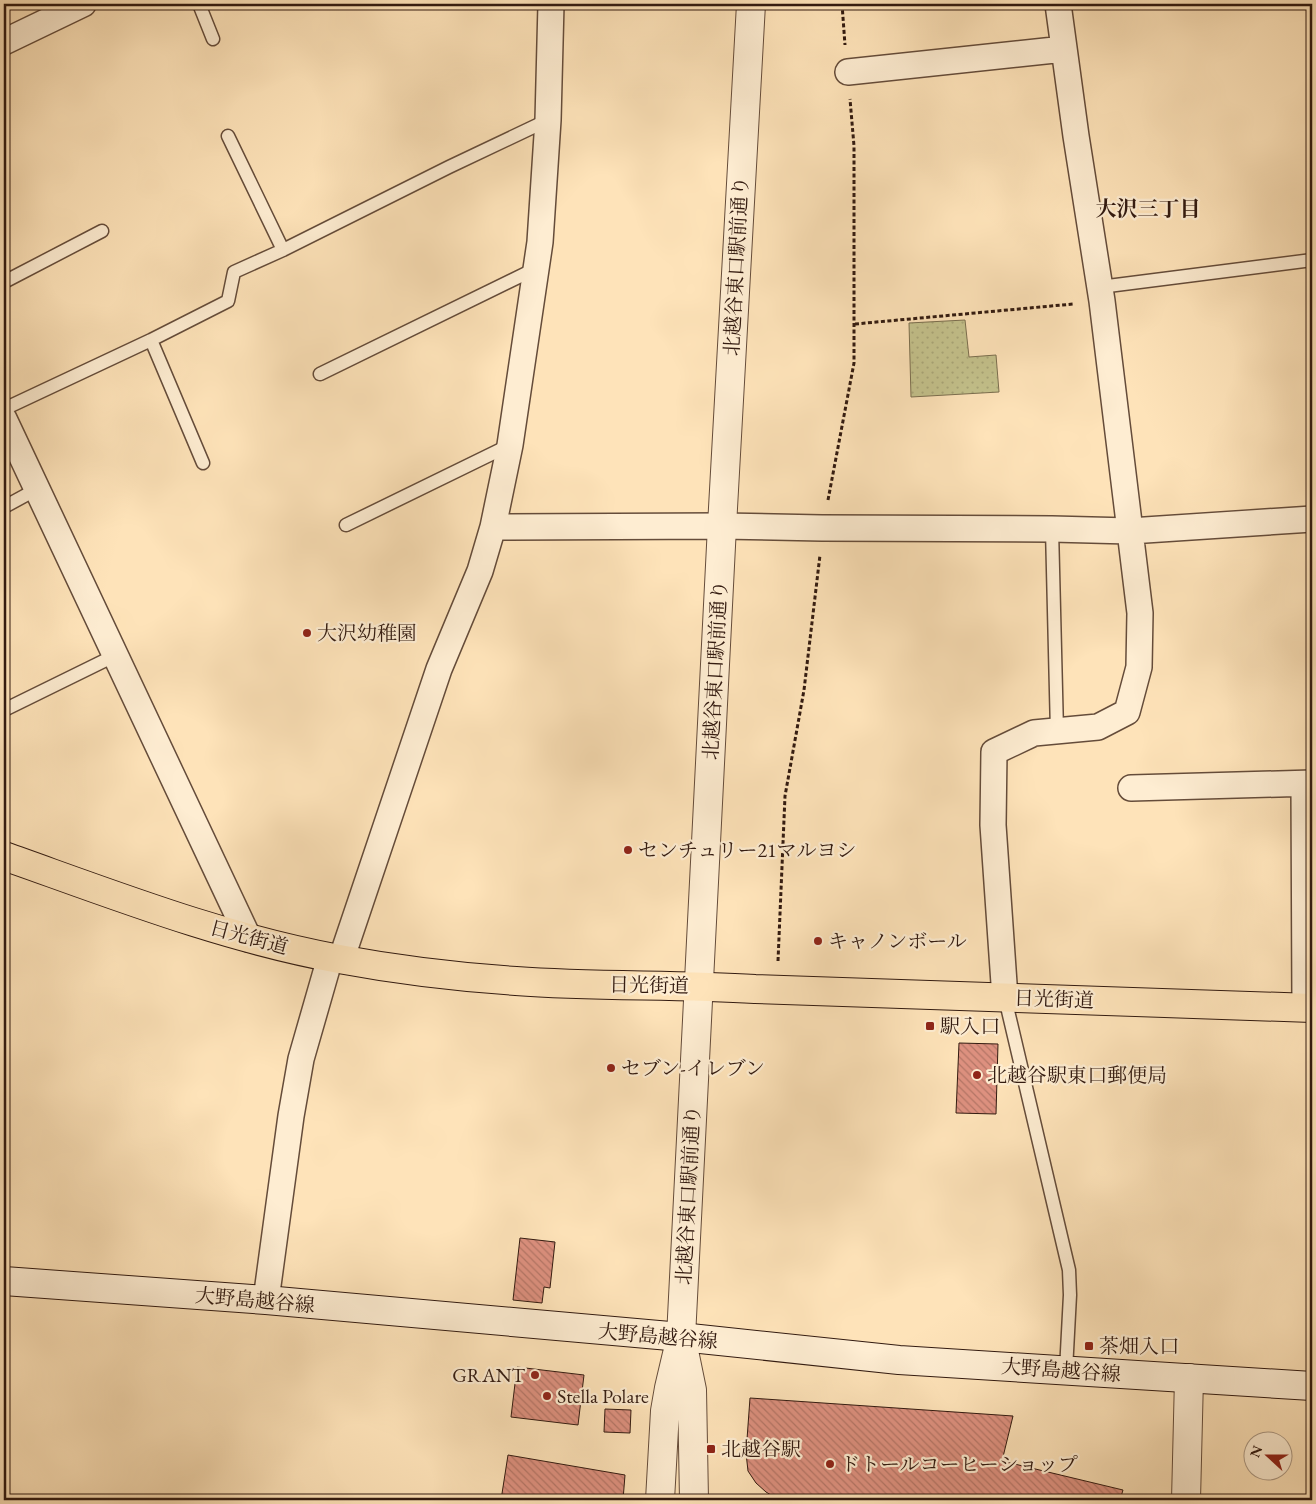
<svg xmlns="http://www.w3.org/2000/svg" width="1316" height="1504" viewBox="0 0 1316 1504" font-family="'EB Garamond','Noto Serif JP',serif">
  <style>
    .garden { fill: url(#garden-dots); stroke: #7b6e4e }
    .building { fill: url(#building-back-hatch); stroke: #321a10 }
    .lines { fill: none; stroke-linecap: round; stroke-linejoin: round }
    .service-casing { stroke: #654c3a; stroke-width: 15 }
    .minor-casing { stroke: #654c3a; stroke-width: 28 }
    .tertiary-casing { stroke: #654c3a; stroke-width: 30 }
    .secondary-casing { stroke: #321a10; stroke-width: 30 }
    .primary-casing { stroke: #321a10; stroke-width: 30 }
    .path { stroke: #321a10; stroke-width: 3; stroke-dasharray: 4 2.5; stroke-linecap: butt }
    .service { stroke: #feedd2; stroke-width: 12 }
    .minor { stroke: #feedd2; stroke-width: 25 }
    .tertiary { stroke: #feedd2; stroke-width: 28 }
    .secondary { stroke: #feedd2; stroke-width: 28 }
    .primary { stroke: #fee3b9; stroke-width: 28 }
    .poi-dot { fill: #8f2418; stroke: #feedd2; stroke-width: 2 }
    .labels { text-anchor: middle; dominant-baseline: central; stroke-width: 4.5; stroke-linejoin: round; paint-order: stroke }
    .street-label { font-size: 20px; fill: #321a10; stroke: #feedd2 }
    .poi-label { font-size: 20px; fill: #321a10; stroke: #feedd2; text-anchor: start }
    .neighbourhood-label { font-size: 21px; font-weight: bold; fill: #321a10; stroke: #feedd2 }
  </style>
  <defs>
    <pattern id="garden-dots" width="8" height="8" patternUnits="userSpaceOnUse" patternTransform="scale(1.25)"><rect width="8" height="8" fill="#c4c28c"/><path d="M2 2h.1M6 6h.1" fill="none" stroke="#a9a678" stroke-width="1.8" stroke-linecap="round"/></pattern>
    <pattern id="building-back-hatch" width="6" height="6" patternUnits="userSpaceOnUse" patternTransform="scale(1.25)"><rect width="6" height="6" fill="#de9180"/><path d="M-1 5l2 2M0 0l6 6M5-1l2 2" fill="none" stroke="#b57667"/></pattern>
  </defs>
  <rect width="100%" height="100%" fill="#fee3b9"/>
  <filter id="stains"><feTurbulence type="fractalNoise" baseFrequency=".004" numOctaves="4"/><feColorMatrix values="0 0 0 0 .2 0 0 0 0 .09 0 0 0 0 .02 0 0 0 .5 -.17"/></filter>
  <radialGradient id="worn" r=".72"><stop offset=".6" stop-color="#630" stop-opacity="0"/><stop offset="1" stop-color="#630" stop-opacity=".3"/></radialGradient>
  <path class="garden" d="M 965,320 L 969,357 L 996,355 L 999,392 L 911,397 L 909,323 Z"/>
  <path class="building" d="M 959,1043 L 998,1044 L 996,1114 L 956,1113 Z
    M 520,1238 L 555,1242 L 550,1288 L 544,1287 L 542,1303 L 513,1300 Z
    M 517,1367 L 584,1375 L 578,1425 L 511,1417 Z
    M 750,1398 L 1013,1416 L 1002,1461 L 1123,1490 L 1120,1500 L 779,1500 L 766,1492 L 756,1483 L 748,1471 L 746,1453 Z
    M 605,1409 L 631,1410 L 630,1433 L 604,1432 Z
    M 508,1455 L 625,1475 L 623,1500 L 501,1500 Z"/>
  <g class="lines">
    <g class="service-casing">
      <path id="service" d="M 199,4 L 213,39
        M 228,136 L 283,250
        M 4,282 L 102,231
        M 1100,287 L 1312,260
        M 151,340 L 203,463
        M 320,374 L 537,268
        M 4,409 L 151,340 L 228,301 L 234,272 L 283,250 L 449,167 L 548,120
        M 4,507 L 37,489
        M 346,525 L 510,445
        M 1052,529 L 1057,732
        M 4,710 L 116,655
        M 1005,998 L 1069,1270 L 1070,1295 L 1066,1370"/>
    </g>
    <g class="minor-casing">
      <path id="minor" d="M 4,42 L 83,4
        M 848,72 L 1064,49
        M 4,419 L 249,939
        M 493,527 L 722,526 L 822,528 L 1052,529 L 1130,531 L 1312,519
        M 1304,784 L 1305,1007
        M 1131,788 L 1312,783
        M 341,960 L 439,669 L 480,571 L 493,527 L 510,445 L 540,242 L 548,120 L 551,4
        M 1005,998 L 993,825 L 994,752 L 1034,733 L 1098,727 L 1127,712 L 1139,667 L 1140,613 L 1102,301 L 1076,136 L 1058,4
        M 266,1300 L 291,1116 L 301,1059 L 330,958"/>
    </g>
    <g class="tertiary-casing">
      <path id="tertiary" d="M 683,1346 L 692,1390 L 694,1500
        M 660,1500 L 665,1411 L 669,1388 L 681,1337 L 722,526 L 751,4
        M 1186,1500 L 1189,1378"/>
    </g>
    <g class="secondary-casing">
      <path id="secondary" d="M 4,1281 L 266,1300 L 681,1337 L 899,1360 L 1312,1386"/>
    </g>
    <g class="primary-casing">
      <path id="primary" d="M 4,856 C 114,895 224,938 339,959 C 398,970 457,977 516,981 C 596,987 676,984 755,989 L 1312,1008"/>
    </g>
    <path class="path" d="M 842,4 L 845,45
      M 855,324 L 1073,304
      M 828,500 L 854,363 L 854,146 L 850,99
      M 778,961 L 785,796 L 804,690 L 820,555"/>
    <use href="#service" class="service"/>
    <use href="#minor" class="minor"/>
    <use href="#tertiary" class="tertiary"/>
    <use href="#secondary" class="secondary"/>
    <use href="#primary" class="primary"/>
  </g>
  <g class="poi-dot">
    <circle cx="307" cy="633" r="5"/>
    <circle cx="628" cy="850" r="5"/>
    <circle cx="818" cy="941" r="5"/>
    <rect x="925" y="1021" width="10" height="10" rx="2.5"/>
    <circle cx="611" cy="1068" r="5"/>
    <circle cx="977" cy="1075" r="5"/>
    <rect x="1084" y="1341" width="10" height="10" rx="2.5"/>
    <circle cx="535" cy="1375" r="5"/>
    <circle cx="547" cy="1396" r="5"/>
    <rect x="706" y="1444" width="10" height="10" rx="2.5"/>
    <circle cx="830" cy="1464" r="5"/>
  </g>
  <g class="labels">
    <g class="street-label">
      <text transform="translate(736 266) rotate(-87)">北越谷東口駅前通り</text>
      <text transform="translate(715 670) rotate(-87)">北越谷東口駅前通り</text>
      <text transform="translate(249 937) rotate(15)">日光街道</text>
      <text transform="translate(649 985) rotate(1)">日光街道</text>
      <text transform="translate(1054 999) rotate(2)">日光街道</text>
      <text transform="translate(688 1195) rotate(-87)">北越谷東口駅前通り</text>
      <text transform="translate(255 1300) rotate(5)">大野島越谷線</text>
      <text transform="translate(658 1336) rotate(5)">大野島越谷線</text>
      <text transform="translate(1061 1370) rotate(4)">大野島越谷線</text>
    </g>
    <g class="poi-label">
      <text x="317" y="633">大沢幼稚園</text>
      <text x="638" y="850">センチュリー21マルヨシ</text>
      <text x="828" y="941">キャノンボール</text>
      <text x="940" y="1026">駅入口</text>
      <text x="621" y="1068">セブン-イレブン</text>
      <text x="987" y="1075">北越谷駅東口郵便局</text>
      <text x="1099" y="1346">茶畑入口</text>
      <text x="525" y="1375" text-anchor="end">GRANT</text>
      <text x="557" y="1396">Stella Polare</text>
      <text x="721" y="1449">北越谷駅</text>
      <text x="840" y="1464">ドトールコーヒーショップ</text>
    </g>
    <g class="neighbourhood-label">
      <text x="1148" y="208">大沢三丁目</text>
    </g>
  </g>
  <rect width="1316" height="1504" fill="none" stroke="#fee3b9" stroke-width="20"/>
  <rect x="5" y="5" width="1306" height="1494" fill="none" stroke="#321a10" stroke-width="2.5"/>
  <rect x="10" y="10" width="1296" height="1484" fill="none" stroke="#321a10"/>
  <g transform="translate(1268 1456) rotate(291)"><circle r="24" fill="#feedd2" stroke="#ac9984"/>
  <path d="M0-4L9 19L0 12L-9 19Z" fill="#8f2418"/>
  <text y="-8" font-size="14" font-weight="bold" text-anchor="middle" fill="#321a10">N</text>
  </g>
  <rect width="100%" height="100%" filter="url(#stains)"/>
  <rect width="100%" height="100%" fill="url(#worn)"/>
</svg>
